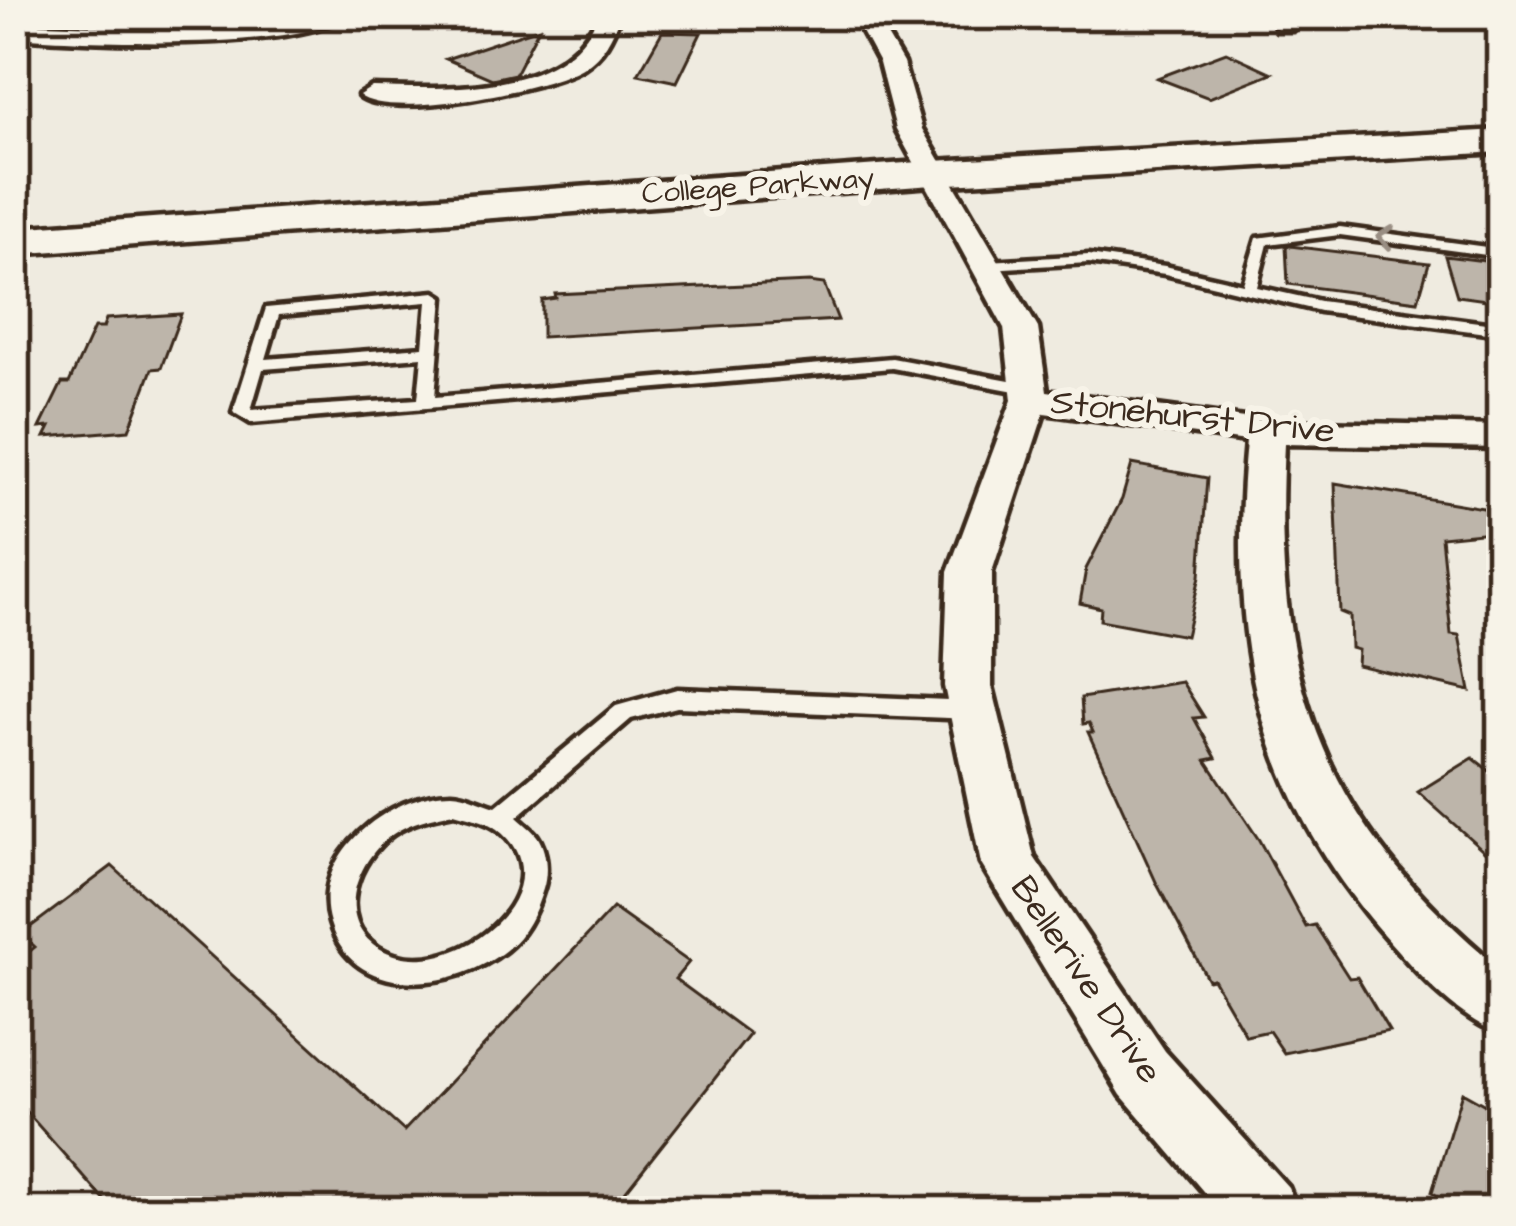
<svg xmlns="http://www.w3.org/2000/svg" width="1516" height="1226" viewBox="0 0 1516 1226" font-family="'Architects Daughter',sans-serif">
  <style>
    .building { fill: #bdb5aa; stroke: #3b2a1e; stroke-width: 3 }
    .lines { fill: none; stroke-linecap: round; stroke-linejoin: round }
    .lane-casing { stroke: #3b2a1e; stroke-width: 9 }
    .street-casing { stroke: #3b2a1e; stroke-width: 9 }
    .secondary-casing { stroke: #3b2a1e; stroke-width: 9 }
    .lane { fill: #f7f3e8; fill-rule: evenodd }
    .street { fill: #f7f3e8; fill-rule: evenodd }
    .secondary { fill: #f7f3e8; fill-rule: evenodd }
    .oneway { stroke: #998e83 }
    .labels { text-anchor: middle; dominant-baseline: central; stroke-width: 12; stroke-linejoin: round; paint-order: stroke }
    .far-street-label { font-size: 30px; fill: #3b2a1e; stroke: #f7f3e8 }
    .street-label { font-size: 36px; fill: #3b2a1e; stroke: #f7f3e8 }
  </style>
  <rect width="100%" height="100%" fill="#efebe0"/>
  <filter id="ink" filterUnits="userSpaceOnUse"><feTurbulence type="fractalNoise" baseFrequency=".00833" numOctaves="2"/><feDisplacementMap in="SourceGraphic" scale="24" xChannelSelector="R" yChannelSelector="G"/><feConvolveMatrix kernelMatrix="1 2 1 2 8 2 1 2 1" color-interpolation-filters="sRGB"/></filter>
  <g filter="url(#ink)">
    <path class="building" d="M 539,28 L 515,74 L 492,79 L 446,59 Z
      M 662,32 L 701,33 L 677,82 L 638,74 Z
      M 1226,52 L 1272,73 L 1209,98 L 1157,78 Z
      M 1286,246 L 1290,246 L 1429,263 L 1418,301 L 1288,284 Z
      M 1445,256 L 1501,263 L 1501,302 L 1457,296 Z
      M 809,282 L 824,284 L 838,320 L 542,337 L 542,300 L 556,298 L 555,294 Z
      M 181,314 L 161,368 L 152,369 L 129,430 L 45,437 L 50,427 L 40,428 L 62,383 L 69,383 L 94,328 L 103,328 L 106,319 Z
      M 1132,464 L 1207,478 L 1200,576 L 1186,636 L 1100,620 L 1101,608 L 1080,603 L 1086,569 L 1122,499 Z
      M 1335,483 L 1501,511 L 1501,531 L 1441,537 L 1451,634 L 1459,635 L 1470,691 L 1357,665 L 1358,650 L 1351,648 L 1350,616 L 1340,612 Z
      M 1182,682 L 1204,717 L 1194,718 L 1216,758 L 1206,760 L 1259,840 L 1306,927 L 1315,925 L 1349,978 L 1357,977 L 1389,1031 L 1284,1053 L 1269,1031 L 1246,1036 L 1213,979 L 1208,980 L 1157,884 L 1088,732 L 1093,732 L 1089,723 L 1083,724 L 1081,698 Z
      M 1473,758 L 1501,780 L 1501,866 L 1418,792 Z
      M 112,866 L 404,1131 L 613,908 L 689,962 L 675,979 L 750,1034 L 610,1211 L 114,1211 L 15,1099 L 15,963 L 35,947 L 21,934 Z
      M 1462,1092 L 1501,1114 L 1501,1211 L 1456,1211 L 1432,1192 Z"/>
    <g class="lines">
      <g class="lane-casing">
        <path id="lane" d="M 1340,227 L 1501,249 L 1501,257 L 1340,235 L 1268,244 L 1257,287 L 1320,301 L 1501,325 L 1501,335 L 1320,311 L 1165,274 L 1089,263 L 988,269 L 981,265 L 988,261 L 1089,255 L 1165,266 L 1243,284 L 1257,238 Z
          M 435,292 L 443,297 L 435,397 L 892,358 L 1031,384 L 1039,389 L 1031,394 L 892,368 L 251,423 L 233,412 L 266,308 ZM 427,302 L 423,347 L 266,359 L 279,315 ZM 422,357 L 418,399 L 251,410 L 263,369 Z
          M 677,689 L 973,701 L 981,704 L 984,710 L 981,716 L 973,719 L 677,707 L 631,719 L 517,817 C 523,823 532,829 537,836 C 547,850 548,874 543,889 C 536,912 525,935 506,950 C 455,991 353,1002 330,923 C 309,855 390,793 452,793 C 466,793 482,802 496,806 L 616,706 ZM 454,813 C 467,817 486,820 497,829 C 574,888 449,991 379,948 C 333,920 357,859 393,834 C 412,821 433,817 454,813 Z"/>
      </g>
      <g class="street-casing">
        <path id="street" d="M 303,15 L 345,15 C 299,53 79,42 15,37 L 15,23 L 176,29 Z
          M 598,15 L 620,15 C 612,37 604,54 584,67 C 551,89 387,121 359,95 L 372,87 C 445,89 566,96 598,15 Z
          M 853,15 L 875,15 L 903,63 L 922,129 L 1038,328 L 1047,391 L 1266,421 L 1501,426 L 1501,448 L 1284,444 C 1272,676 1317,818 1501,969 L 1501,1034 C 1458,1018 1420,976 1390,942 C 1254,789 1228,639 1246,441 L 1044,413 L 992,572 L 992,686 L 1034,857 L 1165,1051 L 1288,1187 L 1298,1211 L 1220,1211 L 1121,1095 L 981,864 L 944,686 L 948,572 L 1012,400 L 1004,328 L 896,129 L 879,63 Z
          M 1272,15 L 1294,15 L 1296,25 L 1293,30 L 1277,30 Z"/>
      </g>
      <g class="secondary-casing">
        <path id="secondary" d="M 1501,130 L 1501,152 L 933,185 L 15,254 L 15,228 L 933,161 Z"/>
      </g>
      <use href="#lane" class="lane"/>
      <use href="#street" class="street"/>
      <use href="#secondary" class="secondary"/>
    </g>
    <defs><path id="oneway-chevron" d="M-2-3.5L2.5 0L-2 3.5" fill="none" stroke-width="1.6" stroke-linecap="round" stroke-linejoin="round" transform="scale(3)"/></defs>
    <use class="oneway" href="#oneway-chevron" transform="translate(1385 237) rotate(-172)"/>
  </g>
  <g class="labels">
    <g class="far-street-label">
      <text transform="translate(758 186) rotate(-4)">College Parkway</text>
    </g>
    <g class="street-label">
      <text transform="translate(1193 417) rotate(6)">Stonehurst Drive</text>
      <text transform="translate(1086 980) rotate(56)">Bellerive Drive</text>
    </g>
  </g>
  <rect width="1516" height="1226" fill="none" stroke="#f7f3e8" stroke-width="60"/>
  <rect x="30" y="30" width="1456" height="1166" fill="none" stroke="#3b2a1e" stroke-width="4.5" filter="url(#ink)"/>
</svg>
